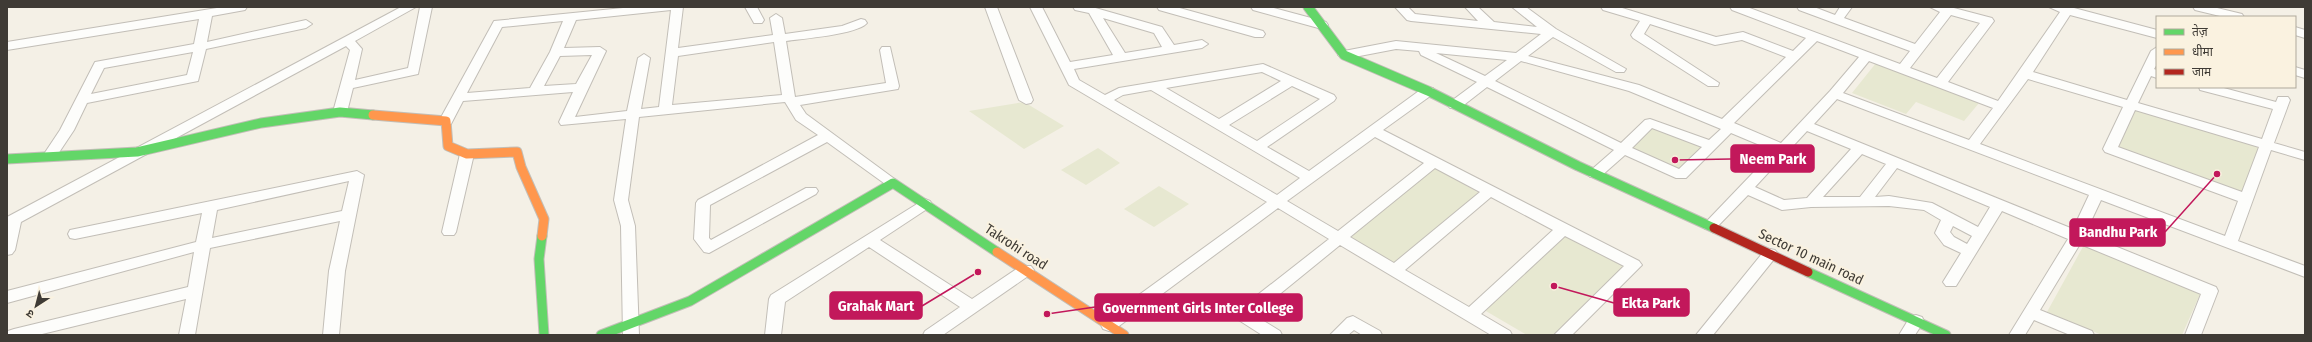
<svg xmlns="http://www.w3.org/2000/svg" width="2312" height="342" viewBox="0 0 2312 342" font-family="'Fira Sans Condensed','Noto Sans Devanagari',sans-serif">
  <style>
    .green { fill: #e7e8d1 }
    .lines { fill: none; stroke-linecap: round; stroke-linejoin: round }
    .street-casing { stroke: #c2beb7; stroke-width: 2 }
    .fast-casing { stroke: #c2beb7; stroke-width: 11 }
    .slow-casing { stroke: #c2beb7; stroke-width: 11 }
    .jam-casing { stroke: #c2beb7; stroke-width: 11 }
    .street { fill: #fdfdfb; fill-rule: evenodd }
    .fast { stroke: #63d668; stroke-width: 9 }
    .slow { stroke: #ff974d; stroke-width: 9 }
    .jam { stroke: #b3261e; stroke-width: 9 }
    .labels { text-anchor: middle; dominant-baseline: central; stroke-width: 4; stroke-linejoin: round; paint-order: stroke }
    .street-label { font-size: 14px; fill: #3f3b35; stroke: #faf2e0 }
    .leader { fill: none; stroke: #c2185b; stroke-width: 1.5 }
    .callout-dot { fill: #c2185b; stroke: #faf2e0; stroke-width: 1.5 }
    .callout { fill: #c2185b; stroke: #c2185b; stroke-width: 1.5 }
    .callout-label { font-size: 15px; text-anchor: middle; font-weight: bold; fill: #fff }
  </style>
  <rect width="100%" height="100%" fill="#f4f0e6"/>
  <path class="green" d="M 1876,63 L 1979,103 L 1964,121 L 1916,102 L 1906,114 L 1852,93 Z
    M 1024,102 L 1064,126 L 1024,149 L 969,111 Z
    M 2131,105 L 2266,145 L 2246,199 L 2110,149 Z
    M 1652,125 L 1708,145 L 1682,172 L 1630,148 Z
    M 1098,148 L 1120,163 L 1086,185 L 1061,170 Z
    M 1434,167 L 1479,193 L 1394,264 L 1349,238 Z
    M 1159,186 L 1189,204 L 1154,227 L 1124,209 Z
    M 1561,229 L 1629,265 L 1557,335 L 1527,335 L 1479,307 Z
    M 2085,243 L 2201,292 L 2182,335 L 2102,335 L 2047,312 Z"/>
  <g class="lines">
    <g class="street-casing">
      <path id="street" d="M 223,7 L 247,7 L 245,10 L 212,16 L 207,42 L 306,20 L 312,24 L 306,28 L 206,49 L 198,81 L 87,103 L 74,130 L 54,160 L 44,160 L 42,157 L 60,130 L 95,62 L 194,44 L 199,19 L 7,50 L 7,42 ZM 193,52 L 187,75 L 91,94 L 104,68 Z
        M 401,7 L 416,7 L 355,41 L 362,49 L 355,80 L 408,68 L 420,7 L 432,7 L 418,74 L 353,88 L 347,112 L 340,116 L 335,115 L 333,112 L 350,50 L 346,46 L 21,222 L 15,250 L 12,254 L 7,255 L 7,217 L 9,216 Z
        M 633,7 L 683,7 L 678,48 L 773,35 L 770,18 L 776,14 L 782,18 L 785,34 L 842,26 L 861,19 L 865,20 L 867,23 C 859,34 801,39 786,41 L 795,97 L 886,83 L 880,50 L 882,47 L 890,47 L 899,86 L 898,89 L 800,105 L 806,114 L 900,183 L 898,186 L 888,186 L 827,142 L 710,205 L 709,238 L 711,240 L 806,188 L 816,188 L 818,191 L 816,194 L 709,253 L 704,252 L 694,239 L 696,203 L 698,200 L 818,135 L 796,120 L 785,102 L 639,117 L 628,200 L 635,226 L 639,335 L 623,335 L 621,226 L 614,200 L 626,119 L 561,125 L 559,122 L 573,92 L 463,101 L 451,124 L 441,124 L 439,121 L 494,21 ZM 671,10 L 659,107 L 641,109 L 650,58 L 644,54 L 638,58 L 627,111 L 575,117 L 606,51 L 600,47 L 564,48 L 576,20 ZM 563,21 L 550,52 L 530,88 L 467,93 L 502,27 ZM 774,42 L 782,95 L 672,105 L 678,56 ZM 592,55 L 576,84 L 544,86 L 560,56 Z
        M 745,7 L 757,7 L 764,20 L 762,23 L 754,23 Z
        M 985,7 L 997,7 L 1033,100 L 1031,103 L 1026,104 L 1019,100 Z
        M 1030,7 L 1042,7 L 1070,62 L 1113,55 L 1089,13 L 1075,10 L 1073,7 L 1092,7 L 1162,27 L 1174,45 L 1202,40 L 1208,44 L 1202,48 L 1074,69 L 1079,80 L 1105,95 L 1119,88 L 1263,64 L 1334,95 L 1336,98 L 1334,101 L 1267,147 L 1309,171 L 1423,88 L 1433,88 L 1434,91 L 1433,94 L 1383,130 L 1639,261 L 1642,265 L 1572,335 L 1554,335 L 1624,266 L 1565,236 L 1481,314 L 1510,331 L 1512,335 L 1491,335 L 1340,245 L 1254,315 L 1280,331 L 1282,335 L 1262,335 L 1237,319 L 1235,315 L 1237,311 L 1329,239 L 1278,208 L 1115,329 L 1109,331 L 1103,329 L 1101,325 L 1103,321 L 1267,202 L 1069,85 ZM 1103,18 L 1154,33 L 1162,47 L 1125,53 ZM 1262,72 L 1281,81 L 1219,119 L 1166,88 ZM 1292,86 L 1320,99 L 1257,141 L 1229,125 ZM 1151,90 L 1300,178 L 1277,195 L 1114,100 L 1123,95 ZM 1375,137 L 1424,163 L 1338,231 L 1287,201 ZM 1435,168 L 1480,192 L 1394,263 L 1350,237 ZM 1491,197 L 1553,230 L 1469,307 L 1405,270 Z
        M 1157,7 L 1176,7 L 1263,31 L 1265,34 L 1263,37 L 1255,37 L 1159,10 Z
        M 1251,7 L 1270,7 L 1326,22 L 1328,25 L 1322,29 L 1253,10 Z
        M 1395,7 L 1408,7 L 1415,14 L 1478,21 L 1465,7 L 1478,7 L 1494,22 L 1537,27 L 1512,7 L 1526,7 L 1556,29 L 1626,69 L 1624,72 L 1616,72 L 1553,37 L 1528,56 L 1639,85 L 1722,119 L 1786,57 L 1742,40 L 1715,45 L 1650,24 L 1644,34 L 1719,83 L 1718,86 L 1708,86 L 1633,38 L 1631,35 L 1640,21 L 1603,10 L 1601,7 L 1619,7 L 1716,37 L 1743,32 L 1793,51 L 1806,38 L 1732,10 L 1730,7 L 1747,7 L 1900,64 L 1910,51 L 1799,10 L 1797,7 L 1814,7 L 1835,15 L 1840,7 L 1852,7 L 1844,18 L 1915,44 L 1940,12 L 1930,7 L 1950,7 L 1992,18 L 1994,21 L 1948,82 L 1998,101 L 2060,12 L 2049,7 L 2075,7 L 2074,8 L 2157,30 L 2157,38 L 2070,15 L 2033,72 L 2127,100 L 2151,51 L 2157,47 L 2157,64 L 2154,69 L 2157,70 L 2157,78 L 2151,76 L 2138,103 L 2262,139 L 2273,109 L 2200,90 L 2199,87 L 2220,87 L 2276,102 L 2278,97 L 2288,97 L 2290,100 L 2274,143 L 2305,152 L 2305,160 L 2271,150 L 2238,241 L 2305,266 L 2305,277 L 2101,200 L 2085,234 L 2216,287 L 2218,291 L 2201,335 L 2185,335 L 2201,294 L 2080,244 L 2040,310 L 2092,331 L 2094,335 L 2070,335 L 2034,320 L 2025,335 L 2009,335 L 2068,239 L 2002,211 L 1956,286 L 1946,286 L 1943,282 L 1961,253 L 1944,245 L 1935,233 L 1941,220 L 1924,210 L 1889,206 L 1811,207 L 1782,210 L 1748,195 L 1715,229 L 1705,229 L 1703,226 L 1705,223 L 1774,151 L 1731,133 L 1686,178 L 1676,178 L 1625,155 L 1600,177 L 1590,177 L 1588,174 L 1590,171 L 1614,150 L 1487,87 L 1460,108 L 1450,108 L 1448,105 L 1450,102 L 1477,82 L 1421,55 L 1419,51 L 1396,49 L 1344,59 L 1338,55 L 1344,51 L 1396,41 L 1516,53 L 1541,34 L 1411,21 L 1407,20 ZM 1951,15 L 1980,23 L 1937,78 L 1910,68 ZM 1817,41 L 1859,57 L 1830,91 L 1781,143 L 1734,123 ZM 1436,53 L 1507,60 L 1485,76 ZM 1521,61 L 1629,91 L 1721,129 L 1709,140 L 1650,119 L 1645,120 L 1621,143 L 1495,81 ZM 1869,61 L 1993,108 L 1969,140 L 1843,93 ZM 2028,79 L 2123,107 L 2103,149 L 2105,152 L 2238,201 L 2225,236 L 1980,144 ZM 1837,99 L 2089,195 L 2073,229 L 1814,124 ZM 2135,110 L 2259,147 L 2242,192 L 2118,147 ZM 1652,128 L 1702,147 L 1679,169 L 1632,148 ZM 1807,131 L 1851,149 L 1807,198 L 1784,200 L 1755,187 ZM 1862,154 L 1886,164 L 1860,197 L 1823,197 ZM 1897,168 L 1990,207 L 1978,227 L 1932,203 L 1889,196 L 1875,197 ZM 1953,226 L 1972,236 L 1967,244 L 1954,237 L 1950,232 Z
        M 2193,7 L 2213,7 L 2242,14 L 2244,17 L 2224,17 L 2195,10 Z
        M 2295,27 L 2305,30 L 2305,38 L 2295,35 Z
        M 2295,67 L 2305,70 L 2305,78 L 2295,75 Z
        M 467,150 L 474,154 L 456,232 L 454,235 L 444,235 L 442,232 L 460,154 Z
        M 357,171 L 364,175 L 345,271 L 339,335 L 323,335 L 329,271 L 340,221 L 210,248 L 195,335 L 179,335 L 186,299 L 38,335 L 7,335 L 8,331 L 14,329 L 188,287 L 194,252 L 7,303 L 7,291 L 196,242 L 202,213 L 75,239 L 70,238 L 68,234 L 70,230 ZM 349,181 L 342,211 L 212,238 L 217,210 Z
        M 925,199 L 930,201 L 932,204 L 930,207 L 880,240 L 972,299 L 1021,266 L 1031,266 L 1034,270 L 1031,274 L 943,335 L 923,335 L 925,331 L 960,307 L 869,247 L 785,302 L 781,335 L 765,335 L 769,299 L 771,295 Z
        M 1770,249 L 1775,250 L 1778,254 L 1775,258 L 1713,335 L 1696,335 L 1765,250 Z
        M 1916,315 L 1922,317 L 1924,321 L 1915,335 L 1899,335 L 1910,317 Z
        M 1353,316 L 1380,331 L 1382,335 L 1362,335 L 1354,330 L 1348,335 L 1330,335 L 1347,318 Z"/>
    </g>
    <g class="fast-casing">
      <path id="fast" d="M 1308,7 L 1344,55 L 1428,91 L 1578,166 L 1714,228
        M 7,159 L 137,152 L 261,123 L 340,112 L 373,115
        M 542,236 L 539,259 L 544,335
        M 1808,272 L 1946,335
        M 601,335 L 690,301 L 893,183 L 997,252"/>
    </g>
    <g class="slow-casing">
      <path id="slow" d="M 373,115 L 446,121 L 448,146 L 467,154 L 517,152 L 521,167 L 544,219 L 542,236
        M 997,252 L 1124,335"/>
    </g>
    <g class="jam-casing">
      <path id="jam" d="M 1714,228 L 1808,272"/>
    </g>
    <use href="#street" class="street"/>
    <use href="#fast" class="fast"/>
    <use href="#slow" class="slow"/>
    <use href="#jam" class="jam"/>
  </g>
  <g class="labels">
    <g class="street-label">
      <text transform="translate(1016 247) rotate(33)">Takrohi road</text>
      <text transform="translate(1811 257) rotate(25)">Sector 10 main road</text>
    </g>
  </g>
  <path class="leader" d="M1675 160L1731 159M2217 174L2165 232M1554 286L1614 303M978 272L922 306M1047 314L1095 307"/>
  <g class="callout-dot">
    <circle cx="1675" cy="160" r="4"/>
    <circle cx="2217" cy="174" r="4"/>
    <circle cx="1554" cy="286" r="4"/>
    <circle cx="978" cy="272" r="4"/>
    <circle cx="1047" cy="314" r="4"/>
  </g>
  <g class="callout">
    <rect x="1731" y="145" width="83" height="27" rx="4"/>
    <rect x="2070" y="219" width="95" height="27" rx="4"/>
    <rect x="1614" y="289" width="75" height="27" rx="4"/>
    <rect x="830" y="292" width="92" height="27" rx="4"/>
    <rect x="1095" y="294" width="207" height="27" rx="4"/>
  </g>
  <g class="callout-label">
    <text x="1773" y="164">Neem Park</text>
    <text x="2118" y="237">Bandhu Park</text>
    <text x="1651" y="308">Ekta Park</text>
    <text x="876" y="311">Grahak Mart</text>
    <text x="1198" y="313">Government Girls Inter College</text>
  </g>
  <rect width="2312" height="342" fill="none" stroke="#3f3b35" stroke-width="16"/>
  <rect x="2156" y="16" width="140" height="72" fill="#faf2e0" stroke="#afa99c"/>
  <rect x="2164" y="29" width="20" height="6" fill="#63d668" stroke="#afa99c"/>
  <text x="2192" y="36" font-size="12" fill="#3f3b35">तेज़</text>
  <rect x="2164" y="49" width="20" height="6" fill="#ff974d" stroke="#afa99c"/>
  <text x="2192" y="56" font-size="12" fill="#3f3b35">धीमा</text>
  <rect x="2164" y="69" width="20" height="6" fill="#b3261e" stroke="#afa99c"/>
  <text x="2192" y="76" font-size="12" fill="#3f3b35">जाम</text>
  <g transform="translate(36 306) rotate(216)" stroke="#faf2e0" stroke-width="3" paint-order="stroke">
  <path d="M0-3L7 15L0 10L-7 15Z" fill="#3f3b35"/>
  <text y="-6" font-size="11" font-weight="bold" text-anchor="middle" fill="#3f3b35">उ</text>
  </g>
</svg>
